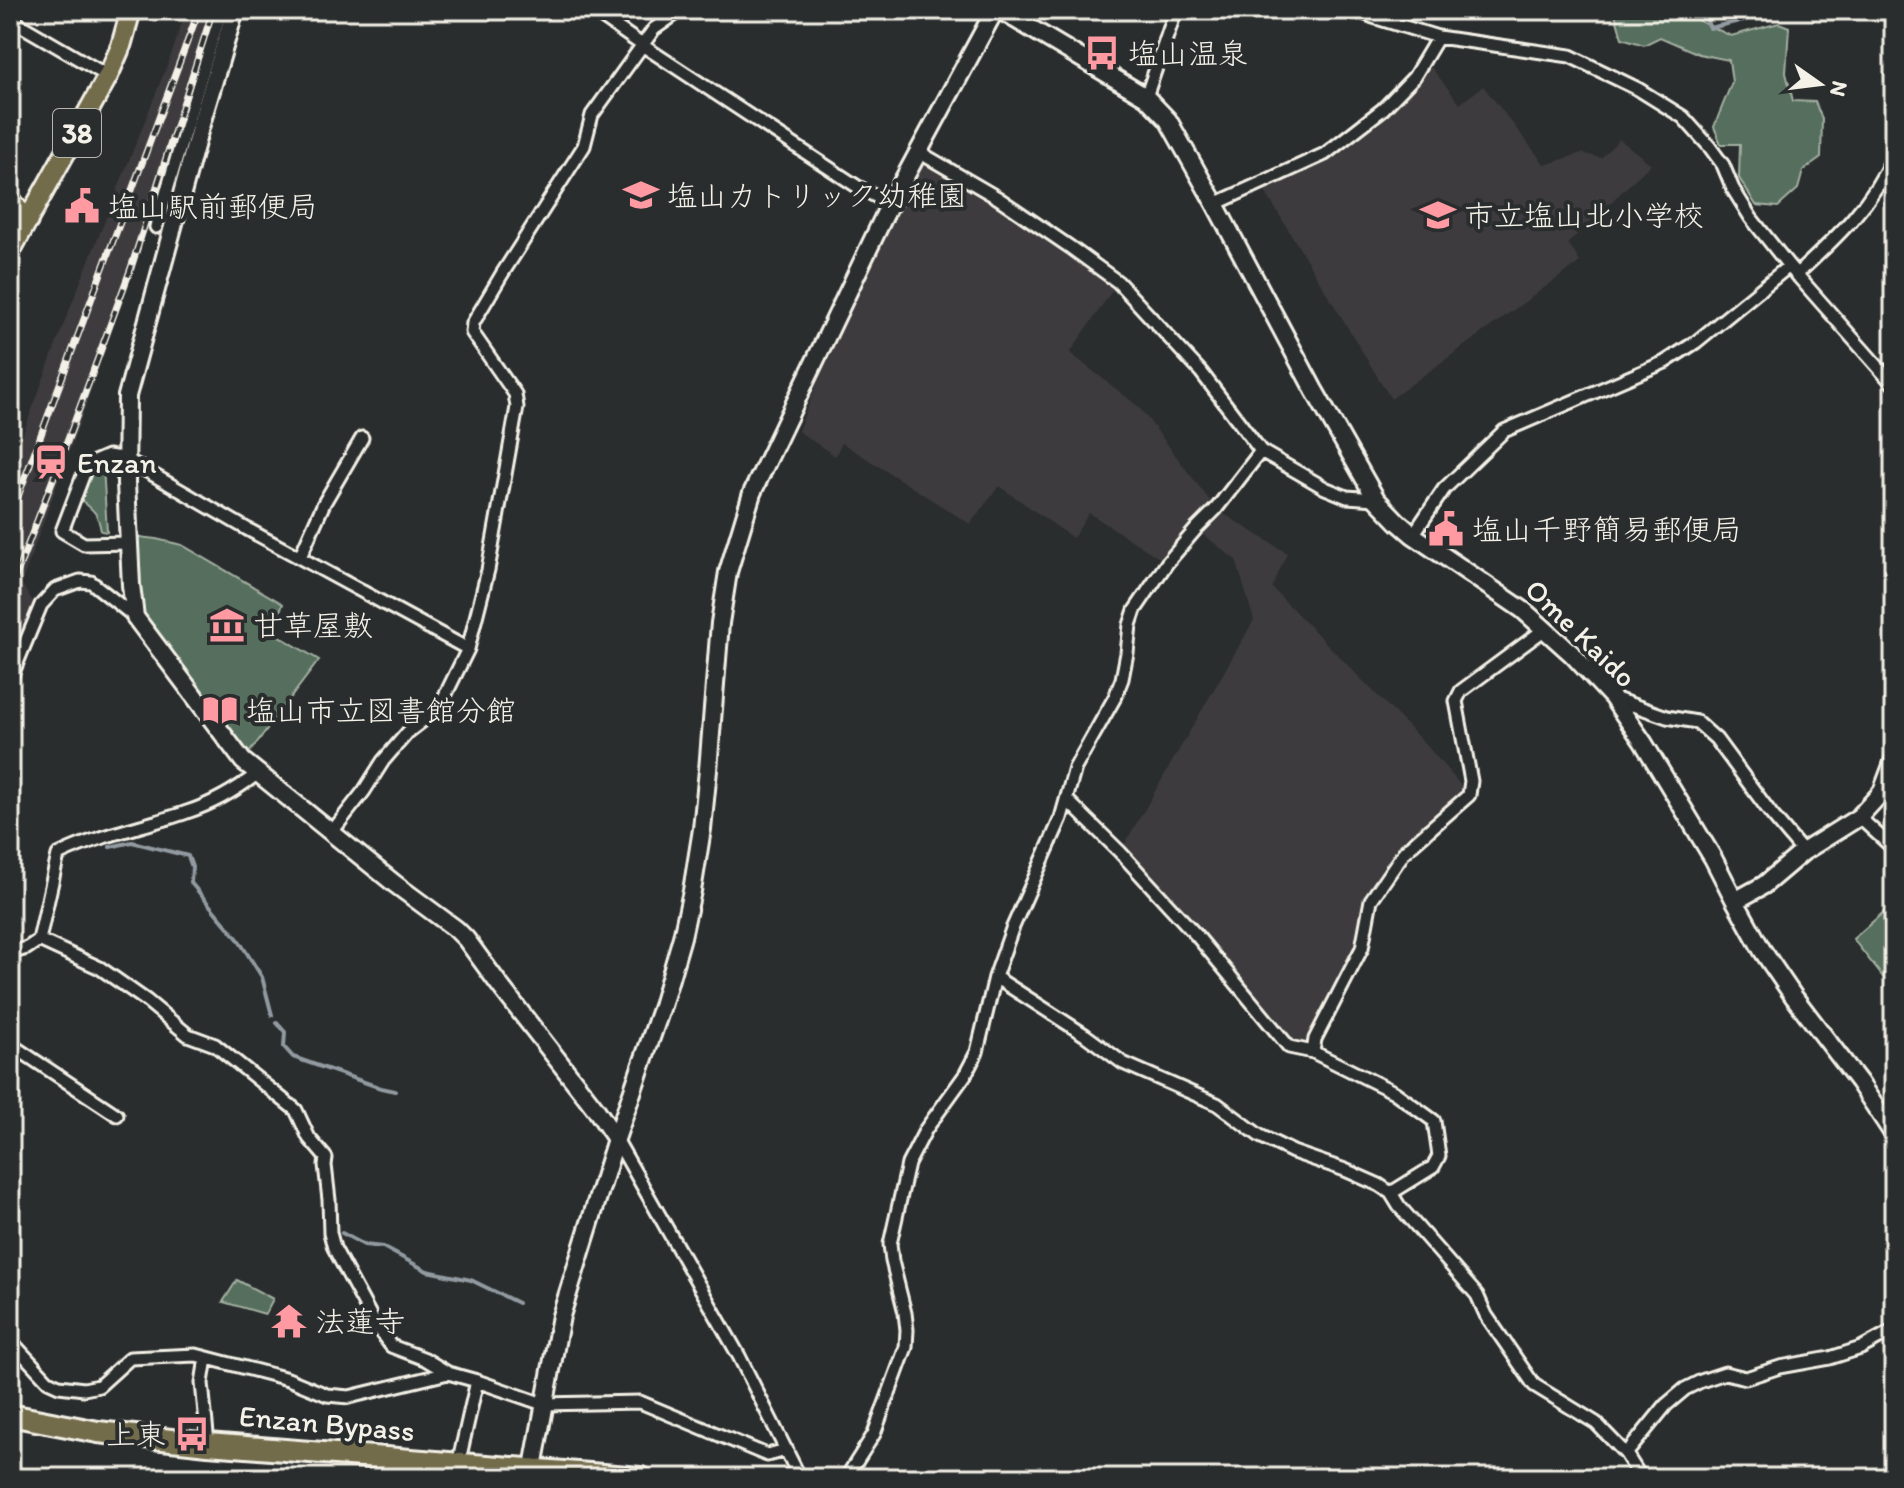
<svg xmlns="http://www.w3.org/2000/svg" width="1904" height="1488" viewBox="0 0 1904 1488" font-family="Itim,'Klee One',sans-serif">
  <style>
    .built { fill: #3d3a3d }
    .green { fill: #546e5d; stroke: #a4b0a2; stroke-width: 2 }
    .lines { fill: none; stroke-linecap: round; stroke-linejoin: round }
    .stream { stroke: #929ba1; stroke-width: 4 }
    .street-casing { stroke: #f4f1e8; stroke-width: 17 }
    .secondary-casing { stroke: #f4f1e8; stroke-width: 22 }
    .primary-casing { stroke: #f4f1e8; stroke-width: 24 }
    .highway-casing { stroke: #f4f1e8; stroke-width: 26 }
    .street { stroke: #2a2d2e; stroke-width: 11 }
    .secondary { stroke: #2a2d2e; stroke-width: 16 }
    .primary { stroke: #736c4b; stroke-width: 18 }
    .highway { stroke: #736c4b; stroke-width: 20 }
    .rail-casing { stroke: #f4f1e8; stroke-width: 7 }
    .rail { stroke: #2a2d2e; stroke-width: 4; stroke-dasharray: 12; stroke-linecap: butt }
    .labels { text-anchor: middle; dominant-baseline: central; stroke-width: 8; stroke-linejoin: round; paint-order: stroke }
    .shield { fill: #2a2d2e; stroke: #b7b6b0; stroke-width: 2 }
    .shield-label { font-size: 28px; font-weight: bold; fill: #f4f1e8 }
    .poi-label { font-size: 30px; fill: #f4f1e8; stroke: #2a2d2e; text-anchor: start }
    .street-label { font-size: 30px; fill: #f4f1e8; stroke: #2a2d2e }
  </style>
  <rect width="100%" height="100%" fill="#2a2d2e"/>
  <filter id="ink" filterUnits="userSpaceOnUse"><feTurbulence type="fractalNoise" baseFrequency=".0125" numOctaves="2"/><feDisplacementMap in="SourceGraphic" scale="16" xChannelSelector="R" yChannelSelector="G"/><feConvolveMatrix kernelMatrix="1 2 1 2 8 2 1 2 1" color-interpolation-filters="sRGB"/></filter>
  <g filter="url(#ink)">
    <path class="built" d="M 186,10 L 221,10 L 83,413 L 21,584 L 35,604 L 10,657 L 10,469 L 66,318 L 172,53 Z
      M 1431,67 L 1460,104 L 1483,86 L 1545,165 L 1582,153 L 1601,158 L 1619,139 L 1651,164 L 1568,243 L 1580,262 L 1391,399 L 1263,188 L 1327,154 L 1395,104 Z
      M 919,152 L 1118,282 L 1070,353 L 1139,407 L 1216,509 L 1287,553 L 1272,588 L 1427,746 L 1469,795 L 1405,851 L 1371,900 L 1362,948 L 1315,1039 L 1289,1047 L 1120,852 L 1254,620 L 1236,560 L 1196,529 L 1167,563 L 1089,513 L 1073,538 L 999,486 L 970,524 L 842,443 L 835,456 L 798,431 L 886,212 Z"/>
    <path class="green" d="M 1616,10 L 1688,10 L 1699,21 L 1731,36 L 1779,23 L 1789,27 L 1786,73 L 1793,101 L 1815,102 L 1822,119 L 1821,158 L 1803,171 L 1798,189 L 1778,207 L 1756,205 L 1739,178 L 1740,144 L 1721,144 L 1714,127 L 1732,82 L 1729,60 L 1699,54 L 1660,37 L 1644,45 L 1622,38 L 1615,14 Z
      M 103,466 L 107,532 L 101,531 C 98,514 95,511 81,500 L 93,468 Z
      M 130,536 L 156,539 L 182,545 L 283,604 L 271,631 L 319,660 L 243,761 L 143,629 Z
      M 1894,903 L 1894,991 L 1853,939 Z
      M 237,1280 L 273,1299 L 265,1314 L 223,1302 Z"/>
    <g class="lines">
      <path class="stream" d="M 1702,10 L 1710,28 L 1786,10
        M 110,847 L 132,842 L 188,856 L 192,867 L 191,883 L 238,939 L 262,977 L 272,1015
        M 277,1023 L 285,1032 L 284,1047 L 293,1057 L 381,1088 L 395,1091
        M 342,1233 L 364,1245 L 383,1247 L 427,1271 L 471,1280 L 518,1303"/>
      <g class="street-casing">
        <path id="street" d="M 592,10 L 642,45 L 858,187 L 891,204
          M 1356,10 L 1373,17 L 1438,37 L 1570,56 L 1638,89 L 1683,117 L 1709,146 L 1723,165 L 1733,189 L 1751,218 L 1789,266 L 1894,385
          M 10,19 L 108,76
          M 1146,97 L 1176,10
          M 919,152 L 998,198 L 1070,247 L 1118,282 L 1201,372 L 1261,451 L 1325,488 L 1347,497 L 1376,499
          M 1215,204 L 1325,154 L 1383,109 L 1414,77 L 1438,37
          M 156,227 L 221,10
          M 1796,275 C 1835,239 1873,204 1894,154
          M 10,408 L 10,409
          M 1413,535 L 1444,489 L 1504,431 L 1665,362 L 1696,342 L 1789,266
          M 129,543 L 84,544 L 62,531 L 87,465 L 108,456 L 126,459 L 247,529 L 468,649
          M 300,557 L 324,503 L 362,438
          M 10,680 L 41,605 L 55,590 L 80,581 L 91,582 L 135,617
          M 1613,698 L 1667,717 L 1697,722 L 1716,739 L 1772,815 L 1803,852
          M 1067,800 L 1120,852 L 1197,936 L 1289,1047 L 1313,1052 L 1394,1092 L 1434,1121 L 1439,1156 L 1433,1167 L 1391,1193
          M 1859,817 L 1894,849
          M 331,833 L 364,791 L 383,761 L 408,732 L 439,708 L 468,649 L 488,570 L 517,407 L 515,394 L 472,332 L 473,323 L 502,274 L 584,146 L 592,115 L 654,29 L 681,10
          M 39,940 L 100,968 L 147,1001 L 188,1035 L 215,1045 L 296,1110 L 309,1138 L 326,1158 L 325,1165 L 329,1200 L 330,1233 L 334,1248 L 376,1326 L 391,1346 L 425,1359 L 448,1373
          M 10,953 L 27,948 L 39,940 L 58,855 C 98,835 144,827 187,812 C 212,804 236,790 257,774
          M 995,977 L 1085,1035 L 1123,1063 L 1217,1104 L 1260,1136 L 1293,1152 L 1345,1170 L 1379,1185 L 1391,1193 L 1399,1206 L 1477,1295 L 1486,1315 L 1534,1385 L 1596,1423 L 1626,1454 L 1641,1478
          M 10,1044 L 117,1115
          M 1313,1052 L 1315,1039 L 1362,948 L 1371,900 L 1405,851 L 1469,795 L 1471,781 L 1456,701 L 1461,691 L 1545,629
          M 616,1139 L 739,1356 L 800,1478
          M 10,1340 L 48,1381 L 59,1386 L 84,1389 L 99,1386 L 130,1358 L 196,1355 L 288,1379 L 327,1395 L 349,1397 L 448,1373 L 477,1381 L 543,1404 L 640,1402 L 767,1455 L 787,1450
          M 206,1358 L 202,1383 L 208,1444
          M 1626,1454 L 1666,1405 L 1685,1389 L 1701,1381 L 1725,1373 L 1746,1378 L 1780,1367 L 1830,1358 L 1861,1348 L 1894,1330
          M 455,1478 L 477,1381
          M 846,1478 L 874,1434 L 906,1347 L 907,1330 L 905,1313 L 892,1261 L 890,1244 L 908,1164 L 926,1129 L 965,1075 L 977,1052 L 995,977 L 1012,929 L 1061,818 L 1075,768 L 1115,697 L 1122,679 L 1127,653 L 1130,625 L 1135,610 L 1167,563 L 1196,529 L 1216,509 L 1261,451"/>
      </g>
      <g class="secondary-casing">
        <path id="secondary" d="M 235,10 L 201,124 L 127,396 L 126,483 L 131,585 L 135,617 L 243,761 L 395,884 L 456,929 L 466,939 L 501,987 L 595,1108 L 616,1139
          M 1000,10 L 1146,97 L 1168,120 L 1215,204 L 1314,390 L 1376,499 L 1398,522 L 1413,535 L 1523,610 L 1572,654 L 1612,697 L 1643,742 L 1713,858 L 1735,901 L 1762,950 L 1794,997 L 1859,1082 L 1894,1135
          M 1735,901 L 1764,885 L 1803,852 L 1859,817 L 1882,792 L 1894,760
          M 531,1478 L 561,1316 L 616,1139 L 662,1006 L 682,937 L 692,891 L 702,829 L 708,770 L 720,623 L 728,572 L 752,493 L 886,212 L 995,10"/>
      </g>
      <g class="primary-casing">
        <path id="primary" d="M 10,199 L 28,221
          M 10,252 L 108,76 L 121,46 L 131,10"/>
      </g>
      <g class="highway-casing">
        <path id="highway" d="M 10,1415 L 98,1432 L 208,1444 L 641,1478"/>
      </g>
      <use href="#street" class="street"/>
      <use href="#secondary" class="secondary"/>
      <use href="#primary" class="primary"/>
      <use href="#highway" class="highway"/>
      <g class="rail-casing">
        <path id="rail" d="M 10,518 L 199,10
          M 10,591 L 60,461 L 131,268 L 213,10"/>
      </g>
      <use href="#rail" class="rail"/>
    </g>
  </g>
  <defs>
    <g id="bus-bare" transform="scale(2.76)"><path d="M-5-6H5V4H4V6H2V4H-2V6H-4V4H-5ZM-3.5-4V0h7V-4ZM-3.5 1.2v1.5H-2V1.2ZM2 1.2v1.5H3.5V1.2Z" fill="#ff9aa2" stroke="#2a2d2e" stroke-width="2.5" paint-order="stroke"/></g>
    <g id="school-bare" transform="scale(2.76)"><path d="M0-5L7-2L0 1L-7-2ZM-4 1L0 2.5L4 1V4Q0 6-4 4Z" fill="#ff9aa2" stroke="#2a2d2e" stroke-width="2.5" paint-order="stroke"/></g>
    <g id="civic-bare" transform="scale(2.76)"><path d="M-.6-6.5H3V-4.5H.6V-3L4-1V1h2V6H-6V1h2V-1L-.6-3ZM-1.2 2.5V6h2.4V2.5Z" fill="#ff9aa2" stroke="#2a2d2e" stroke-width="2.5" paint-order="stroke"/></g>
    <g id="station-bare" transform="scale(2.76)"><path d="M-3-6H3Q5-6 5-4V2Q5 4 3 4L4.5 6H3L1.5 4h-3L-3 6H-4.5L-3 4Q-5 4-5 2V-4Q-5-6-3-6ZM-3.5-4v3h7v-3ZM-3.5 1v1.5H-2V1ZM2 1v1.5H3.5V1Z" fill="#ff9aa2" stroke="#2a2d2e" stroke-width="2.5" paint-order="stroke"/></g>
    <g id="museum-bare" transform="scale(2.76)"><path d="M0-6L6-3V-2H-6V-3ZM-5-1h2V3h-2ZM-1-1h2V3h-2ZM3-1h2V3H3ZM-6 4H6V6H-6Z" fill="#ff9aa2" stroke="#2a2d2e" stroke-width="2.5" paint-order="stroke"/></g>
    <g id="library-bare" transform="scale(2.76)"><path d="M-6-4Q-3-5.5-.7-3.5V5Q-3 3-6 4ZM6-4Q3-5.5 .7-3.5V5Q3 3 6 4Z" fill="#ff9aa2" stroke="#2a2d2e" stroke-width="2.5" paint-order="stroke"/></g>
    <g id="temple-bare" transform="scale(2.76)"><path d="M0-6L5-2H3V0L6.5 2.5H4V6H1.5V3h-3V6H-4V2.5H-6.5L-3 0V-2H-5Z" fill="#ff9aa2" stroke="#2a2d2e" stroke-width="2.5" paint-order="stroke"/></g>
  </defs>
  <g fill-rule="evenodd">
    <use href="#bus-bare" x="1102" y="53"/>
    <use href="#school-bare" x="641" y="195"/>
    <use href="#civic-bare" x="82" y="206"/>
    <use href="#school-bare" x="1438" y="215"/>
    <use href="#station-bare" x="51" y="462"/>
    <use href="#civic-bare" x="1446" y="529"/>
    <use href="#museum-bare" x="227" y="625"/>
    <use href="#library-bare" x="220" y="710"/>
    <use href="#temple-bare" x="289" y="1321"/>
    <use href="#bus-bare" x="192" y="1434"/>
  </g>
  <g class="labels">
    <rect class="shield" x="53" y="109" width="48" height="48" rx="6"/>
    <g class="shield-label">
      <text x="77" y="133">38</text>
    </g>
    <g class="poi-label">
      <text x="1128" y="53">塩山温泉</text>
      <text x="667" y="195">塩山カトリック幼稚園</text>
      <text x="108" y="206">塩山駅前郵便局</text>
      <text x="1464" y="215">市立塩山北小学校</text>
      <text x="77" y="462">Enzan</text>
      <text x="1472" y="529">塩山千野簡易郵便局</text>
      <text x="253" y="625">甘草屋敷</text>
      <text x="246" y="710">塩山市立図書館分館</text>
      <text x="315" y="1321">法蓮寺</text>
      <text x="166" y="1434" text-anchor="end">上東</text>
    </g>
    <g class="street-label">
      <text transform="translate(1581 633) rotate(44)">Ome Kaido</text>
      <text transform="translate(327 1423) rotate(5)">Enzan Bypass</text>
    </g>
  </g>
  <rect width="1904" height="1488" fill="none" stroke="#2a2d2e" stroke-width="40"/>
  <rect x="20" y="20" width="1864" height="1448" fill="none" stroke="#f4f1e8" stroke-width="3" filter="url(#ink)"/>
  <g transform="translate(1820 84) rotate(104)" stroke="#2a2d2e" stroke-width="6" paint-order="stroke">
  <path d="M0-6L14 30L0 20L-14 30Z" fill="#f4f1e8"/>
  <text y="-12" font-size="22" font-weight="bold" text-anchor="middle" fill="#f4f1e8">N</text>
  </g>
</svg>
